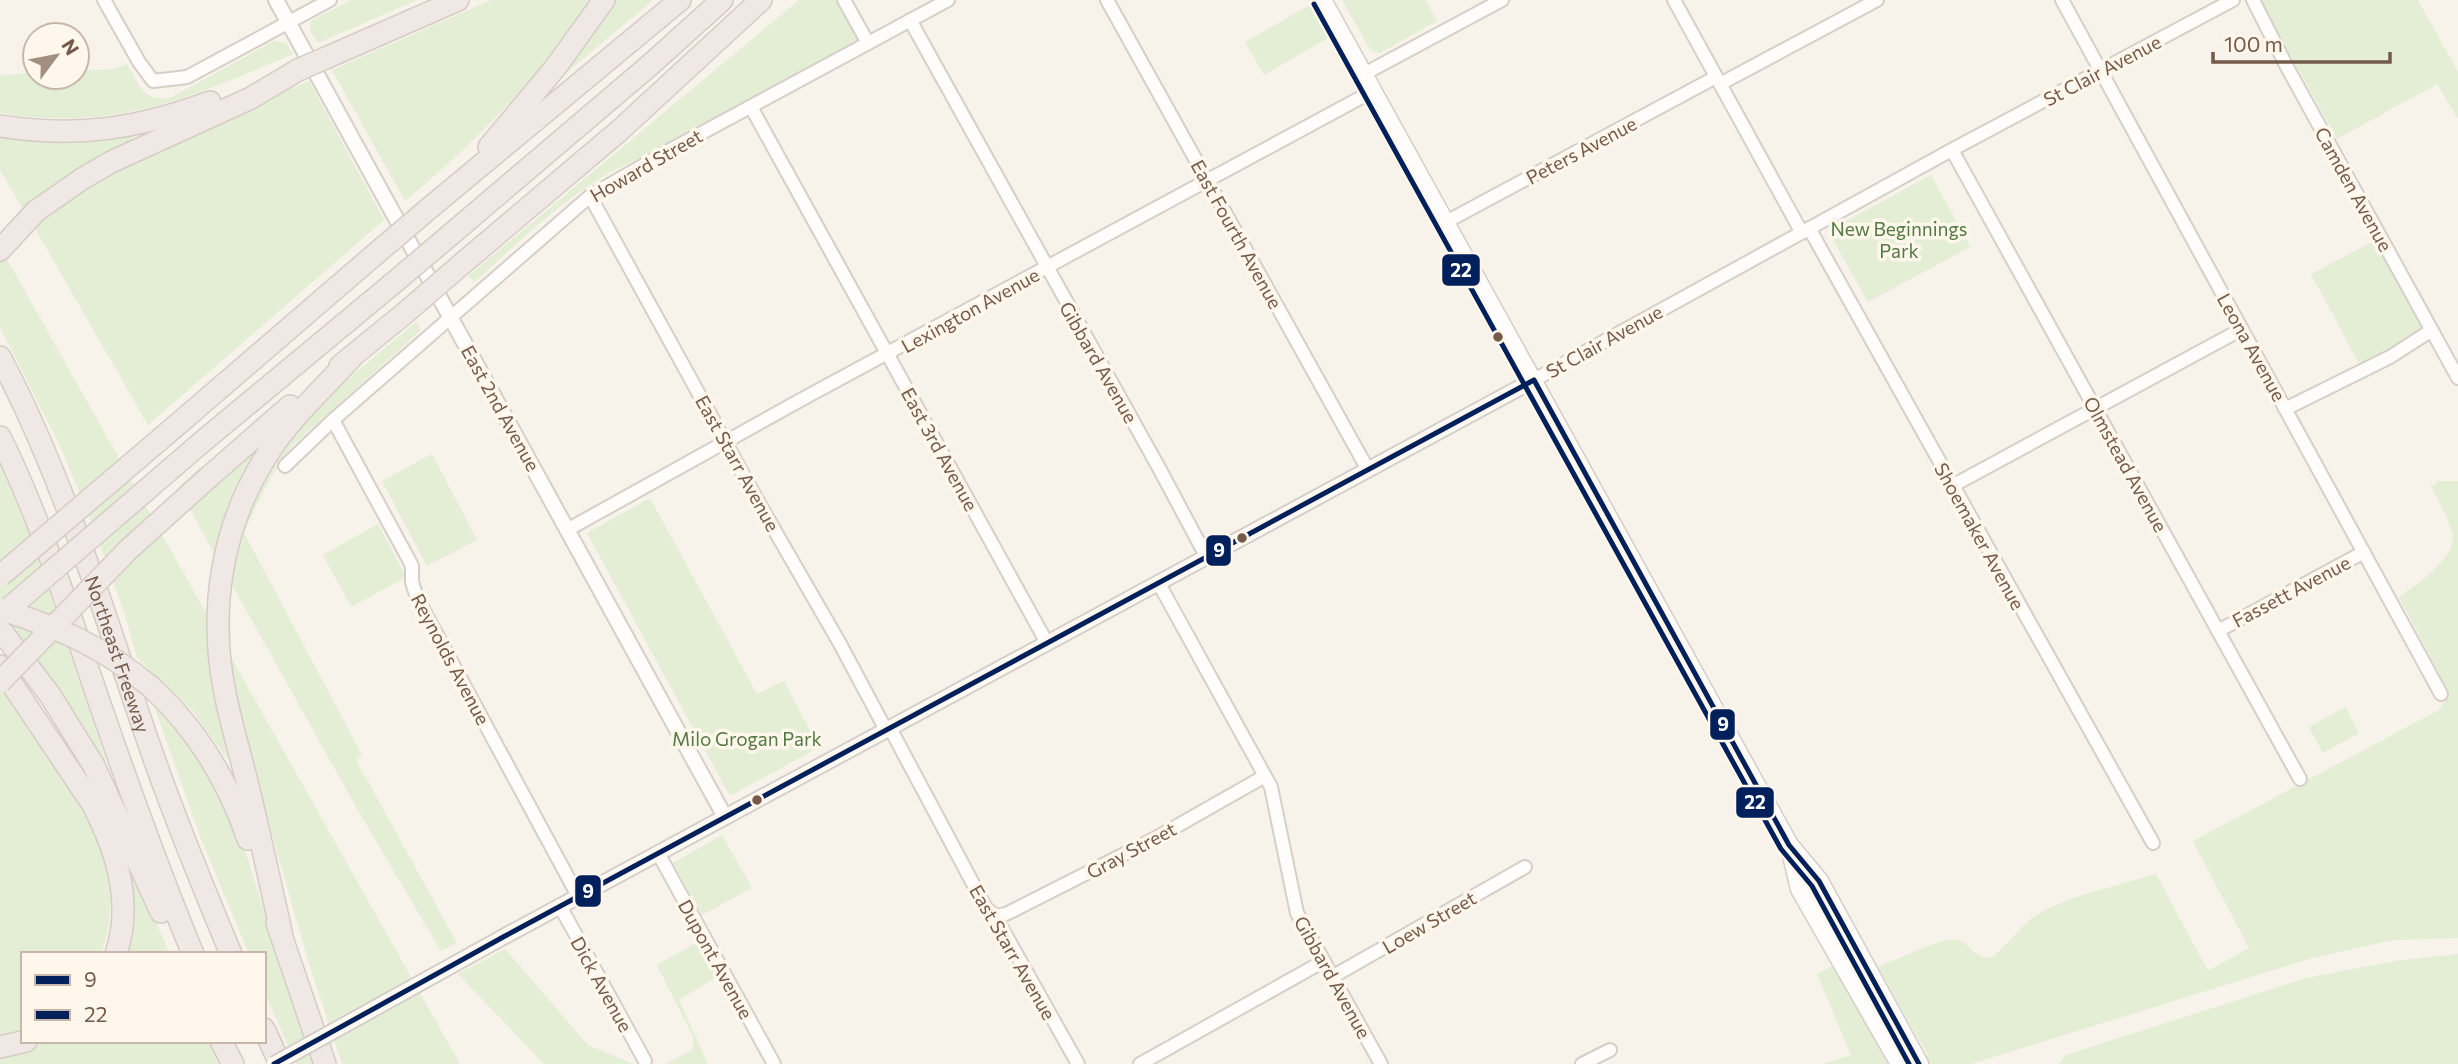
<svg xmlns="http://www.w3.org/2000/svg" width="2458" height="1064" viewBox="0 0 2458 1064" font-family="Commissioner,sans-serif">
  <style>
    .green { fill: #e3eed5 }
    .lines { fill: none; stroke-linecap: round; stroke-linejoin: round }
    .minor-casing { stroke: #d6cfc8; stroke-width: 16 }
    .tertiary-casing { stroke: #d6cfc8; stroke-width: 18 }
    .secondary-casing { stroke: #d6cec6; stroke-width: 21 }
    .motorway-casing { stroke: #d5ccc6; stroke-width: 24 }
    .minor { stroke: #fefdfc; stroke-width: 12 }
    .tertiary { stroke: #fefdfc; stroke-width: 14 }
    .secondary { stroke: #fefdfc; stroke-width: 18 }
    .motorway { stroke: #f0e8e4; stroke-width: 21 }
    .tertiary-bridge-casing { stroke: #d6cfc8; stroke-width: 18; stroke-linecap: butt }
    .motorway-bridge-casing { stroke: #d5ccc6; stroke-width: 24; stroke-linecap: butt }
    .tertiary-bridge { stroke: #fefdfc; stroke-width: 14 }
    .motorway-bridge { stroke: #f0e8e4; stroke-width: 21 }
    .bus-1-casing { stroke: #fff7eb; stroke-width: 10 }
    .bus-2-casing { stroke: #fff7eb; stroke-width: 10 }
    .bus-1 { stroke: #00205b; stroke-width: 5 }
    .bus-2 { stroke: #00205b; stroke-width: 5 }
    .bus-dot { fill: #755a4a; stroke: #fff7eb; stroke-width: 2.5 }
    .labels { text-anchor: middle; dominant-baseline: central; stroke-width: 7; stroke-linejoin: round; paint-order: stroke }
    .street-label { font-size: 19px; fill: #755a4a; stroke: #fff7eb }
    .park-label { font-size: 19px; fill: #527a42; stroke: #fff7eb }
    .line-badge { stroke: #fff7eb; stroke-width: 2.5 }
    .badge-label { font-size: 19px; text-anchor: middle; font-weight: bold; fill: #fff }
  </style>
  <rect width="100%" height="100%" fill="#f7f2ea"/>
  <path class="green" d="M 351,0 L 417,0 L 318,43 L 310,31 L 311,21 Z
    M 491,0 L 592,0 C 540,76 476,142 405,201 L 332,70 Z
    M 611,0 L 653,0 L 559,79 Z
    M 799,0 L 837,0 L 858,41 L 634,161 C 572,187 524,239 474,282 L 468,276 Z
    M 1342,0 L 1425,0 L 1437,21 L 1380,53 L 1371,51 Z
    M 2260,0 L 2418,0 L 2458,72 L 2458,119 L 2437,84 L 2337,139 Z
    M 1310,5 L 1328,38 L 1264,75 L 1245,42 Z
    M 274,41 L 286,43 L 293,54 C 190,98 116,132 0,113 L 0,75 L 35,73 L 35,77 L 77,77 L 77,71 L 115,69 L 127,64 C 139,85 144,104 172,97 Z
    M 309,81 L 384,220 L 148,425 L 33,225 C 111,159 215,121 309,81 Z
    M 134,135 L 135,140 L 69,175 L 23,209 L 0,170 L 0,137 C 46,145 88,141 134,135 Z
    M 1931,175 L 1970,247 L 1868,302 L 1828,231 Z
    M 2376,240 L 2425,331 L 2366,364 L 2358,362 L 2311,274 Z
    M 0,247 L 460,1064 L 342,1064 L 307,957 L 251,761 L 218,711 L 228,760 L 192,710 L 137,658 L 124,612 L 90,518 L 61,448 L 0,327 Z
    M 416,322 L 421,330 L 293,445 C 272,472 258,501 244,533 L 362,755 L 356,760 L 457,943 L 441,951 L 356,807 L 178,488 L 200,467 L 213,485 L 253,452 L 256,453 L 259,486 L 287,441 L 343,383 Z
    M 432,454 L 477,540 L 427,566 L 382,481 Z
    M 0,464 L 32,541 L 111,776 L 108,779 L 0,615 Z
    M 2438,481 L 2458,481 L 2458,938 L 2393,940 L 2312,958 L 1971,1064 L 1901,1064 L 1929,1054 L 1926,1052 L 1878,967 C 1895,961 1943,936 1958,940 C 1972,945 1971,957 1991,958 C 2007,946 2018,928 2034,917 C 2062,897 2122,885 2156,874 L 2208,971 L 2249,948 L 2193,841 L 2439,710 L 2450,694 L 2399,597 C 2415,586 2454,560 2453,537 C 2453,528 2436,497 2431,487 Z
    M 650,498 L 757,694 L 784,681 L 819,747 L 730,796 L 587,533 Z
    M 378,524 L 406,577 L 351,607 L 323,555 Z
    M 0,681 L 98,836 C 111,874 116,915 101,954 L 23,954 L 23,1029 L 0,1035 Z
    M 154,706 L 180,730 L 205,763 L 229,809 L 245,851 L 313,1064 L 296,1064 L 264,991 L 264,954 L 249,954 L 201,839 Z
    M 2345,707 L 2359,733 L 2323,753 L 2309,727 Z
    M 722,835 L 752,888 L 702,915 L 673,863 Z
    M 133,871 L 170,954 L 124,954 L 128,873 Z
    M 699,941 L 718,976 L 679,1000 L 708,1064 L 665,1064 L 692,1050 L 694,1039 L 657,965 Z
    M 505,949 L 588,1045 L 634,1064 L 544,1064 L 458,974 Z
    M 2458,954 L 2458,1064 L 2058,1064 L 2066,1055 L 2306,978 L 2395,961 Z
    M 1835,965 L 1887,1064 L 1823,1064 L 1851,1055 L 1817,974 Z
    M 45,1041 L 210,1041 L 220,1064 L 0,1064 L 0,1053 L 9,1053 Z"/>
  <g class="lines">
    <g class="minor-casing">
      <path id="minor" d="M 104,0 L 139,62 L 153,81 L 187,77 L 330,0
        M 844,0 L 868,43
        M 1107,0 L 1367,468
        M 1674,0 L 1802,233
        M 2062,0 L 2441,694
        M 2253,0 L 2287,67 L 2458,378
        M 910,20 L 1159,468 L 1206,556
        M 1364,74 L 1502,0
        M 1720,84 L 1877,0
        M 751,107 L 1047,643
        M 1952,150 L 2300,779
        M 590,196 L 760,505 L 839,642 L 886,730
        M 1446,222 L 1716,77
        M 1809,228 L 2153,843
        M 1534,380 L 1957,147 L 2233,0
        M 2285,409 L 2390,357 L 2432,330
        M 333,420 L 409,560 L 412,566 L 412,582 L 417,598 L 578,896
        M 285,466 L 333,420 L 590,196 L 672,149 L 948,0
        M 1952,486 L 2242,329
        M 567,530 L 806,397 L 1373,91
        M 1158,582 L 1271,787 L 1297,913 L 1381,1064
        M 2218,631 L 2364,552
        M 890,728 L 986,908 L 995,916 L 1078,1064
        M 658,853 L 774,1064
        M 560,906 L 645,1061
        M 995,916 L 1006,914 L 1154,839 L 1265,776
        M 1332,977 L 1525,867
        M 1140,1064 L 1324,961
        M 1582,1064 L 1610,1050"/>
    </g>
    <g class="tertiary-casing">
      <path id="tertiary" d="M 276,0 L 725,817
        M 505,936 L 1534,380"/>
    </g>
    <g class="secondary-casing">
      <path id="secondary" d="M 1322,0 L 1789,845 L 1819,881 L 1919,1064
        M 1791,851 L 1800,889 L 1900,1064"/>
    </g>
    <g class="motorway-casing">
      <g id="motorway">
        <path d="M 328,57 L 458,0"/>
        <path d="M 0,126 C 78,138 136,129 210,102"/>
        <path d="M 489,147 L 555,68 L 604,0"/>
        <path d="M 432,206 L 680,0"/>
        <path d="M 449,236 L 650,65 L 722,0"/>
        <path d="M 0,250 L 36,211 L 82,179 L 111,162 L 251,98 L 298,70"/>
        <path d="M 463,263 L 620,130 L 761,0"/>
        <path id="s1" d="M 0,357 C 66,482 105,618 151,750 C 175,819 203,887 231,954"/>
        <path d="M 340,366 L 405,313"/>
        <path d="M 185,418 L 372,257"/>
        <path d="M 0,437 C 38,513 63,594 90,675 C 122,769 155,862 193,954"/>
        <path d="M 202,442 L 391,285"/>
        <path d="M 210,476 L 290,406"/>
        <path d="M 0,629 L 50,695 L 94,766 L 161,912"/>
        <path d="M 0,666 L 93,805 C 117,852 133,902 116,954"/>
        <path d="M 151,687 C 197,729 228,781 248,839"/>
        <path d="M 277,923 L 325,1064"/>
        <path d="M 282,936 C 271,886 260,836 248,786 C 240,753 230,721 224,688 C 209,608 222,527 265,458 C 288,420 322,390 352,357"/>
        <path d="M 264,1029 L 280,1064"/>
        <path d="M 221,1041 L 233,1064"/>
        <path d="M 0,1047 L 26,1041"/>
      </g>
    </g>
    <use href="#minor" class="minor"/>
    <use href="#tertiary" class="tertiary"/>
    <use href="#secondary" class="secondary"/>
    <use href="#motorway" class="motorway"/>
    <g class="tertiary-bridge-casing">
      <path id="tertiary-bridge" d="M 274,1064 L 505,936"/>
    </g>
    <g class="motorway-bridge-casing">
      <path id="motorway-bridge" d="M 298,70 L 328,57
        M 372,257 L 432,206
        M 391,285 L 449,236
        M 405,313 L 463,263
        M 0,576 L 185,418
        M 0,609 C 61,629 101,645 151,687
        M 0,616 L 202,442
        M 0,682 L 129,549 L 210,476"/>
    </g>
    <use href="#tertiary-bridge" class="tertiary-bridge"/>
    <use href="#motorway-bridge" class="motorway-bridge"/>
    <g class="bus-1-casing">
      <path id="bus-1" d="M 1534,380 L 1789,845 L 1819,881 L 1919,1064
        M 274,1064 L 505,936 L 1534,380"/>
    </g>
    <g class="bus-2-casing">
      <path id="bus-2" d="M 1314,4 L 1781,849 L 1812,886 L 1909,1064"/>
    </g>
    <use href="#bus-1" class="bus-1"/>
    <use href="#bus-2" class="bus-2"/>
  </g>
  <g class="bus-dot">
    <circle cx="1498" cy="337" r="6"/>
    <circle cx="1242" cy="538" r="6"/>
    <circle cx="757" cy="800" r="6"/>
  </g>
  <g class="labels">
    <g class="street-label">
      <text transform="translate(2102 70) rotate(-28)">St Clair Avenue</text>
      <text transform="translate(1581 150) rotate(-28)">Peters Avenue</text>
      <text transform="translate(646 165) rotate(-30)">Howard Street</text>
      <text transform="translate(2354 189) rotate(61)">Camden Avenue</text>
      <text transform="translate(1237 234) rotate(61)">East Fourth Avenue</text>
      <text transform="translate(970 310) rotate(-29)">Lexington Avenue</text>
      <text transform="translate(1604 341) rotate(-29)">St Clair Avenue</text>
      <text transform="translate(2252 347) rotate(61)">Leona Avenue</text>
      <text transform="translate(1099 362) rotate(60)">Gibbard Avenue</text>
      <text transform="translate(501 408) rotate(61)">East 2nd Avenue</text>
      <text transform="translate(940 449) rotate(61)">East 3rd Avenue</text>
      <text transform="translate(738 463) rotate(61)">East Starr Avenue</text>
      <text transform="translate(2126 464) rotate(61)">Olmstead Avenue</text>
      <text transform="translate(1980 536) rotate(61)">Shoemaker Avenue</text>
      <text transform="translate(2291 591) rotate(-28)">Fassett Avenue</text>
      <text stroke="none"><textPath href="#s1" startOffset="320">Northeast Freeway</textPath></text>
      <text transform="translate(451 659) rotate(62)">Reynolds Avenue</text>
      <text transform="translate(1131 850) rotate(-28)">Gray Street</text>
      <text transform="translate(1429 922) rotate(-30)">Loew Street</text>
      <text transform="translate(1013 952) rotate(60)">East Starr Avenue</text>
      <text transform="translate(716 959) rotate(61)">Dupont Avenue</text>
      <text transform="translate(1333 977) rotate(61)">Gibbard Avenue</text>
      <text transform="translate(602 984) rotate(61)">Dick Avenue</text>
    </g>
    <g class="park-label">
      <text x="1899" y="228">New Beginnings<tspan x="1899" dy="22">Park</tspan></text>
      <text x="747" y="738">Milo Grogan Park</text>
    </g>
  </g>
  <g class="line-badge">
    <rect x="1441" y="253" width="40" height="34" rx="7" fill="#00205b"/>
    <rect x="1205" y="534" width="27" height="33" rx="7" fill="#00205b"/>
    <rect x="1709" y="708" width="27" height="33" rx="7" fill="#00205b"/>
    <rect x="1735" y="786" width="40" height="33" rx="7" fill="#00205b"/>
    <rect x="574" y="874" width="28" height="34" rx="7" fill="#00205b"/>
  </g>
  <g class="badge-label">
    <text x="1461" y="277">22</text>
    <text x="1219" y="557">9</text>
    <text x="1723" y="731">9</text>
    <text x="1755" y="809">22</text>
    <text x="588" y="898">9</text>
  </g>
  <rect x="21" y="952" width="245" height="91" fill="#fff7eb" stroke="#c8b8ab" stroke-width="2"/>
  <rect x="35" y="975" width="35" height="10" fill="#00205b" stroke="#c8b8ab" stroke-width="2"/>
  <text x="84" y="987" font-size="21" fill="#755a4a">9</text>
  <rect x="35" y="1010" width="35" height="10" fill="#00205b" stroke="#c8b8ab" stroke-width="2"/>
  <text x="84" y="1022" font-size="21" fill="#755a4a">22</text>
  <g transform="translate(56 56) rotate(58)"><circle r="33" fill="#fff7eb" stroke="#c8b8ab" stroke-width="2"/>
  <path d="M0-5L12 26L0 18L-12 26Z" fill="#a28f82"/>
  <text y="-10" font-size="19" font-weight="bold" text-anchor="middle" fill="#755a4a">N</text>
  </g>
  <path d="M2213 52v10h177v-10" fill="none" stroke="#755a4a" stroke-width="3.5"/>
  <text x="2224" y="52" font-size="21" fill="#755a4a" stroke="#fff7eb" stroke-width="5" paint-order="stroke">100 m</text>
</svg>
